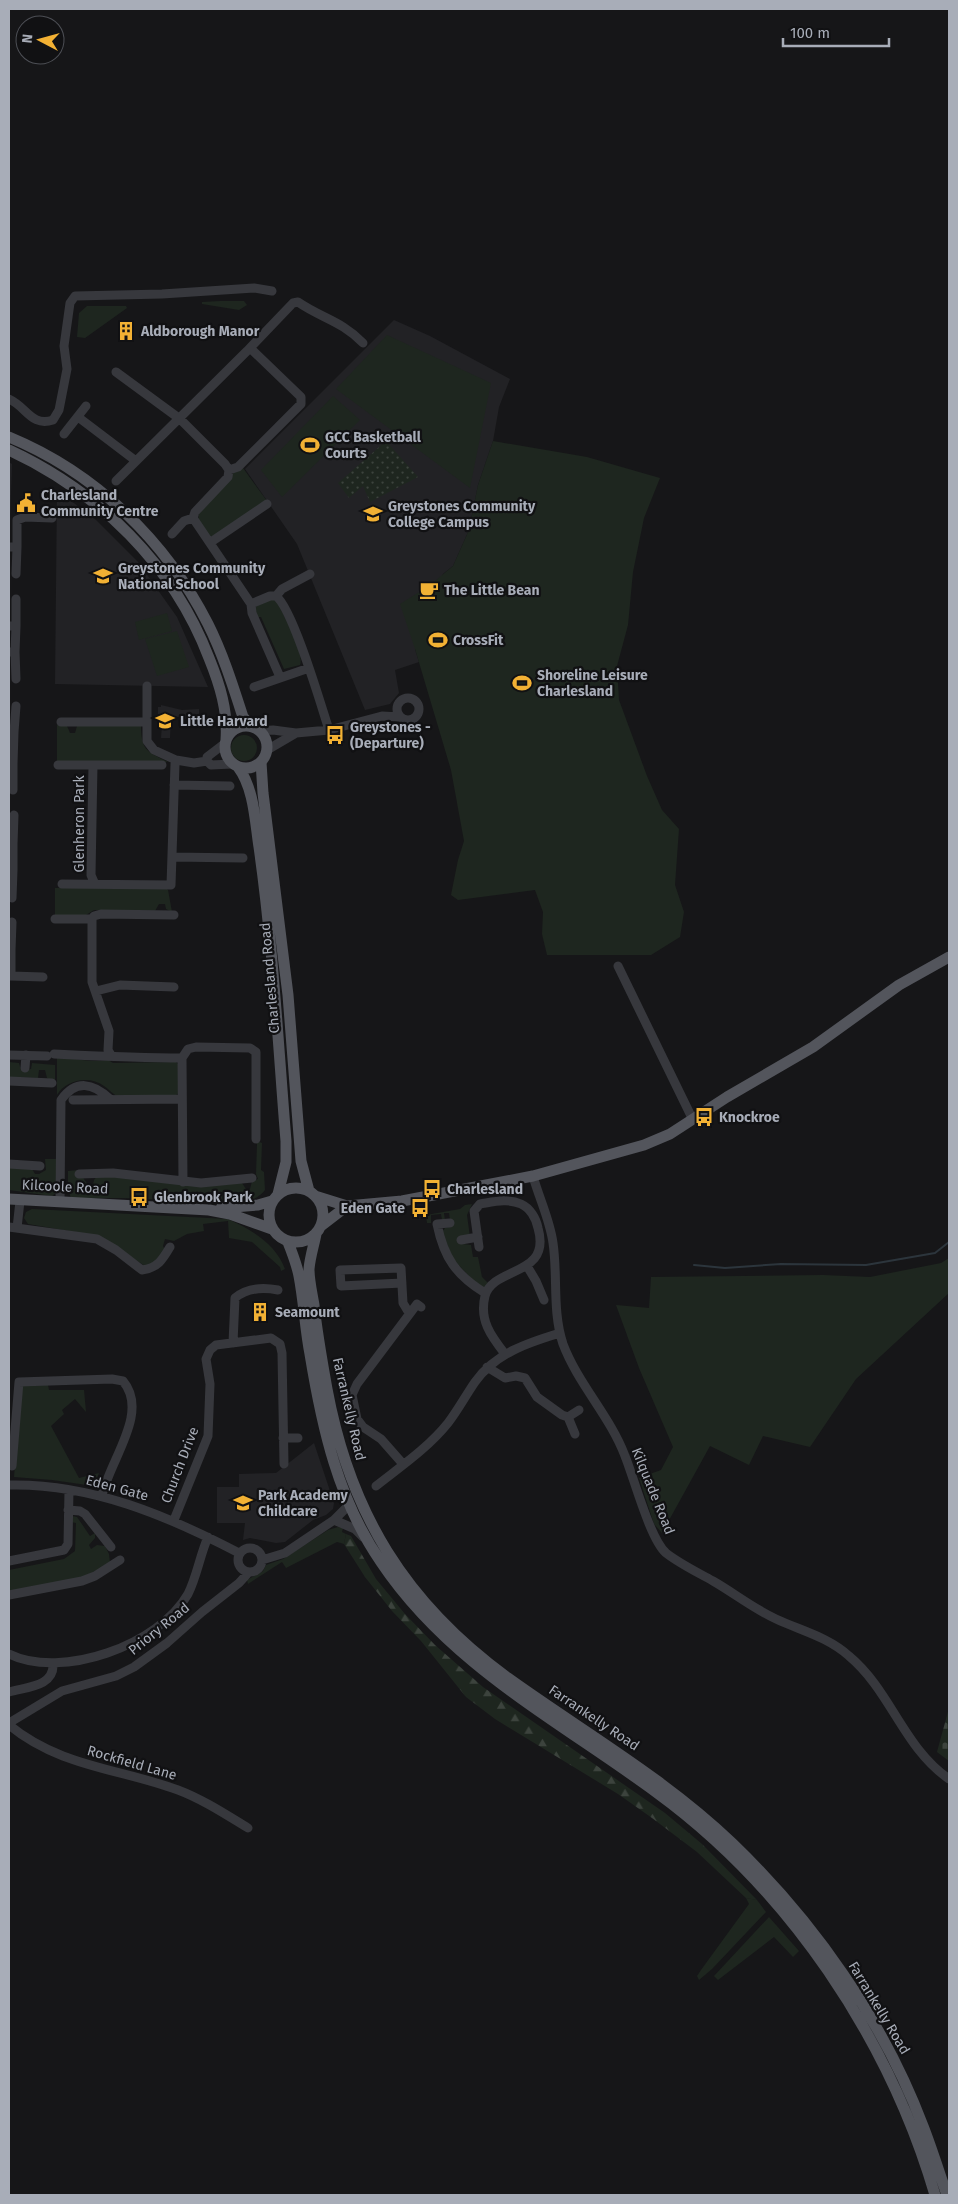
<svg xmlns="http://www.w3.org/2000/svg" width="958" height="2204" viewBox="0 0 958 2204" font-family="'Fira Sans',sans-serif">
  <style>
    .built { fill: #222225 }
    .green { fill: #1e261f }
    .forest { fill: url(#forest-firs) }
    .cemetery { fill: url(#cemetery-stones) }
    .garden { fill: url(#garden-dots) }
    .lines { fill: none; stroke-linecap: round; stroke-linejoin: round }
    .stream { stroke: #2c353c; stroke-width: 2 }
    .minor { stroke: #37383d; stroke-width: 9 }
    .major { stroke: #53555c; stroke-width: 11 }
    .labels { text-anchor: middle; dominant-baseline: central; stroke-width: 4.5; stroke-linejoin: round; paint-order: stroke }
    .poi-label { font-size: 14px; font-weight: bold; fill: #a8adb8; stroke: #111113; text-anchor: start }
    .street-label { font-size: 14px; fill: #a8adb8; stroke: #111113 }
  </style>
  <defs>
    <pattern id="forest-firs" width="22" height="20" patternUnits="userSpaceOnUse" patternTransform="scale(1.25)"><rect width="22" height="20" fill="#1e261f"/><path d="M5 1l3.5 6h-7zM16 11l3.5 6h-7z" fill="#3c433d"/></pattern>
    <pattern id="cemetery-stones" width="16" height="16" patternUnits="userSpaceOnUse" patternTransform="scale(1.25)"><rect width="16" height="16" fill="#1e261f"/><path d="M2 7V4a2 2 0 0 1 4 0v3zM10 15v-3a2 2 0 0 1 4 0v3z" fill="#3c433d"/></pattern>
    <pattern id="garden-dots" width="8" height="8" patternUnits="userSpaceOnUse" patternTransform="scale(1.25)"><rect width="8" height="8" fill="#1e261f"/><path d="M2 2h.1M6 6h.1" fill="none" stroke="#3c433d" stroke-width="1.8" stroke-linecap="round"/></pattern>
  </defs>
  <rect width="100%" height="100%" fill="#161618"/>
  <path class="built" d="M 394,320 L 430,336 L 510,379 L 499,407 L 493,441 L 478,485 L 469,530 L 453,566 L 443,574 L 415,649 L 419,662 L 395,670 L 399,693 L 390,704 L 365,710 L 297,544 L 245,469 Z
    M 9,462 L 12,464 L 10,525 L 9,525 Z
    M 57,490 L 96,520 L 138,562 L 177,617 L 208,687 L 55,684 Z
    M 161,705 L 182,710 L 199,709 L 199,719 L 171,719 L 170,738 L 161,738 L 162,724 L 159,724 L 159,714 L 158,714 L 158,707 L 161,707 Z
    M 314,1443 L 334,1503 L 333,1509 L 326,1515 L 313,1520 L 285,1542 L 276,1543 L 250,1538 L 243,1540 L 245,1523 L 217,1523 L 217,1487 L 239,1487 L 239,1474 L 276,1473 Z"/>
  <path class="green" d="M 220,301 L 244,301 L 247,305 L 239,310 L 202,304 L 202,302 Z
    M 87,306 L 126,306 L 127,308 L 85,338 L 77,337 L 79,313 Z
    M 387,335 L 491,383 L 470,488 L 336,389 Z
    M 333,396 L 360,420 L 282,497 L 261,470 Z
    M 493,441 L 587,457 L 660,478 L 644,518 L 633,572 L 628,625 L 617,666 L 619,700 L 647,776 L 662,810 L 679,829 L 675,885 L 684,912 L 680,937 L 651,955 L 547,955 L 542,934 L 543,912 L 535,890 L 458,900 L 451,895 L 458,860 L 464,841 L 451,770 L 415,649 L 400,604 L 429,586 L 453,566 L 469,530 L 478,485 Z
    M 243,468 L 267,501 L 215,536 L 209,536 L 198,521 L 199,513 L 235,471 Z
    M 271,599 L 277,601 C 283,615 305,652 300,665 L 284,669 L 261,617 L 257,617 L 255,609 L 257,605 Z
    M 167,613 L 172,631 L 139,640 L 135,622 Z
    M 177,631 L 189,667 L 157,676 L 145,639 Z
    M 57,725 L 67,726 L 70,733 L 75,733 L 77,726 L 141,726 C 141,752 149,752 168,762 L 57,762 Z
    M231 748a13 13 0 1 1 26 0a13 13 0 1 1-26 0Z
    M 165,887 L 168,890 L 172,912 L 166,909 L 165,904 L 159,904 L 155,911 L 94,910 L 86,915 L 55,916 L 55,888 Z
    M 57,1057 C 72,1058 94,1063 108,1060 L 113,1063 L 176,1062 L 179,1065 L 180,1092 L 175,1096 L 117,1096 C 111,1093 109,1089 104,1086 C 89,1075 66,1080 57,1095 Z
    M 9,1062 L 19,1063 L 21,1070 L 31,1069 L 32,1063 L 55,1065 L 55,1082 L 47,1078 L 45,1070 L 39,1070 L 38,1078 L 9,1077 Z
    M 255,1140 L 262,1143 L 261,1170 L 264,1172 L 265,1190 C 257,1200 248,1201 235,1203 L 235,1199 L 228,1200 L 228,1203 C 200,1204 173,1200 146,1199 C 121,1197 96,1199 71,1198 L 68,1190 L 68,1171 L 78,1170 L 88,1185 L 93,1185 L 94,1180 L 97,1176 L 242,1183 L 246,1189 L 250,1189 L 252,1181 L 258,1179 L 256,1174 L 257,1144 Z
    M 45,1159 L 56,1159 L 56,1193 L 52,1196 L 9,1190 L 9,1166 L 31,1167 L 35,1174 L 39,1174 L 46,1170 Z
    M 472,1204 L 467,1215 L 470,1237 L 463,1244 L 471,1245 L 473,1257 L 478,1257 L 482,1277 L 489,1284 L 481,1289 L 453,1259 L 442,1232 L 445,1228 L 451,1227 L 449,1213 L 444,1213 L 445,1221 L 442,1220 L 441,1214 L 431,1215 L 431,1223 L 427,1223 L 426,1215 L 460,1209 L 465,1205 Z
    M 32,1209 L 228,1219 C 252,1230 276,1244 285,1269 L 281,1271 L 280,1267 L 252,1242 L 229,1238 L 228,1221 L 203,1224 L 204,1231 L 187,1234 L 174,1241 L 165,1239 L 163,1246 L 165,1250 L 158,1261 L 145,1266 L 98,1236 L 28,1224 L 24,1218 L 26,1212 Z
    M 949,1258 L 949,1293 L 856,1379 L 810,1447 L 763,1436 L 749,1465 L 710,1446 L 662,1533 L 654,1524 L 639,1478 L 661,1470 L 673,1447 L 639,1368 L 616,1305 L 649,1308 L 651,1277 L 823,1275 L 870,1277 L 941,1263 Z
    M 48,1385 L 49,1390 L 84,1390 L 86,1412 L 75,1399 L 62,1410 L 64,1414 L 51,1426 L 79,1478 L 99,1473 L 94,1486 L 52,1480 L 14,1477 L 21,1388 L 23,1386 Z
    M 72,1516 L 77,1517 L 90,1536 L 95,1533 L 95,1538 L 89,1545 L 91,1549 L 97,1545 L 105,1546 L 109,1554 L 110,1563 L 82,1578 L 9,1592 L 9,1570 L 64,1559 L 75,1551 L 76,1523 L 71,1522 Z
    M 338,1527 L 343,1528 L 342,1532 L 346,1534 L 344,1544 L 337,1542 L 286,1568 L 282,1562 L 248,1584 L 247,1580 L 263,1571 L 266,1565 L 283,1559 L 328,1530 Z
    M 746,1898 L 757,1900 L 766,1912 L 712,1969 L 699,1980 L 697,1976 L 701,1970 L 749,1904 Z
    M 769,1917 L 799,1951 L 793,1957 L 774,1937 L 718,1980 L 714,1976 Z"/>
  <path class="forest" d="M 346,1534 L 351,1536 L 376,1579 L 405,1614 L 435,1645 L 483,1687 L 665,1813 L 702,1844 L 757,1900 L 746,1898 L 697,1852 L 652,1818 L 618,1794 L 495,1719 L 466,1697 L 421,1641 L 392,1611 L 365,1577 L 344,1544 Z"/>
  <path class="cemetery" d="M 949,1708 L 949,1761 L 937,1752 Z"/>
  <path class="garden" d="M 386,441 L 418,477 L 370,502 L 363,486 L 349,498 L 338,483 Z"/>
  <g class="lines">
    <path class="stream" d="M 694,1265 L 725,1268 L 781,1264 L 866,1265 L 935,1253 L 949,1242"/>
    <path class="minor" d="M 116,372 L 180,419 L 225,464 L 229,470 L 228,477 L 195,512 L 193,518
      M 9,399 C 27,407 31,427 53,420 L 59,410 L 67,369 L 64,346 L 70,303 L 75,296 L 162,294 L 254,288 L 272,291
      M 78,417 L 136,461
      M 64,434 L 86,406
      M 229,470 L 238,467 L 301,404 L 301,397 L 250,348
      M 116,481 L 247,351 L 293,303 L 298,302 C 321,318 342,321 363,343
      M 172,534 L 184,521 L 193,518 L 251,604
      M 211,542 L 267,504
      M 9,547 L 17,547 L 16,574
      M 17,547 L 17,520 L 25,517 L 52,518
      M 276,596 C 293,609 321,705 329,730
      M 16,599 L 16,626
      M 9,626 L 16,626 L 15,652 L 9,652
      M 15,652 L 16,679
      M 280,677 L 252,613 L 251,604 L 270,596 L 276,596 L 282,589 L 310,574
      M 147,686 L 147,741 L 154,750 L 176,760
      M 254,687 L 309,668
      M397 709a11 11 0 1 1 22 0a11 11 0 1 1-22 0Z
      M 61,722 L 146,722
      M 259,731 L 273,730 L 296,733 L 329,730 L 382,716 L 400,717
      M 9,732 L 14,732 L 13,764 L 9,763
      M 14,732 L 16,706
      M 267,750 L 296,733
      M 207,761 L 211,765 L 232,764
      M 207,761 L 207,757 L 224,744
      M 13,764 L 13,790
      M 58,765 L 162,765
      M 93,765 L 91,875 L 94,882
      M 174,785 L 230,786
      M 9,844 L 13,844 L 13,870 L 9,870
      M 13,844 L 14,815
      M 172,857 L 243,858
      M 62,884 L 171,885 L 175,764 L 176,760 L 194,763 L 207,761
      M 12,898 L 13,870
      M 55,919 L 92,919 L 94,916 L 101,914 L 174,915
      M 92,919 L 92,982 L 109,1031 L 108,1050 L 111,1055
      M 9,950 L 11,950 L 11,976 L 9,976
      M 11,950 L 12,922
      M 618,966 L 693,1120
      M 11,976 L 43,977
      M 96,991 L 120,985 L 174,987
      M 54,1054 C 97,1056 138,1058 182,1058
      M 9,1055 L 47,1056
      M 25,1068 L 26,1055
      M 9,1081 L 52,1083
      M 73,1100 L 182,1099
      M 9,1164 L 40,1166
      M 79,1174 L 113,1173 L 201,1183 L 252,1178
      M 533,1176 C 539,1198 550,1220 553,1243 C 558,1276 552,1311 563,1344 C 578,1384 610,1416 625,1456 C 634,1478 650,1539 666,1553 C 680,1564 697,1572 713,1581 C 734,1593 754,1609 776,1619 C 802,1631 828,1637 849,1656 C 891,1691 903,1747 949,1779
      M 183,1182 L 182,1058 L 188,1049 L 196,1047 L 250,1048 L 256,1052 L 256,1139
      M 60,1202 L 61,1100 C 76,1079 93,1083 110,1099
      M 450,1223 L 437,1224 C 444,1258 456,1275 485,1293
      M 9,1227 L 97,1239 L 116,1250 L 142,1270 C 158,1268 163,1259 170,1247
      M 17,1228 L 20,1201
      M 461,1240 L 478,1237
      M 479,1247 L 474,1211 L 480,1204 C 493,1202 508,1198 521,1204 C 530,1208 536,1218 538,1228 C 552,1277 493,1266 485,1296 C 479,1320 491,1336 505,1354
      M 527,1266 L 536,1281 L 544,1300
      M 402,1283 L 341,1286 L 340,1270 L 401,1268 L 403,1303 L 409,1313
      M 233,1343 L 235,1298 C 247,1288 262,1287 278,1290
      M 487,1367 L 505,1378 L 516,1376 L 525,1378 L 537,1397 L 562,1415 L 568,1417 L 575,1434
      M 568,1417 L 579,1410
      M 283,1438 L 298,1438
      M 403,1464 L 381,1439 L 363,1427 L 357,1419 L 352,1395 L 357,1384 L 417,1304 L 421,1307
      M 12,1466 L 19,1382 L 112,1379 L 123,1381 C 150,1413 109,1461 102,1496
      M 9,1485 C 91,1483 168,1516 239,1553
      M 376,1486 C 400,1467 428,1448 448,1423 C 458,1410 466,1395 475,1382 C 496,1353 527,1343 560,1333
      M 68,1510 L 80,1511 L 85,1514 L 111,1547
      M 174,1520 L 208,1436 L 210,1384 L 206,1359 L 210,1350 L 216,1345 L 271,1338 L 280,1344 L 282,1353 L 284,1464
      M 334,1520 L 355,1529 L 363,1537
      M238 1560a12 12 0 1 1 24 0a12 12 0 1 1-24 0Z
      M 262,1560 L 285,1553 L 334,1520 L 349,1505
      M 9,1561 L 64,1550 L 68,1544 L 69,1490
      M 9,1595 L 82,1581 L 95,1576 L 120,1560
      M 9,1654 C 62,1680 159,1645 188,1594 C 197,1576 200,1555 208,1537
      M 9,1692 C 26,1687 55,1687 53,1663
      M 9,1723 L 62,1691 L 116,1676 L 134,1667 L 167,1643 L 202,1612 L 239,1583 L 249,1572
      M 9,1725 C 60,1767 118,1768 178,1790 C 202,1799 225,1814 248,1828"/>
    <path class="major" d="M 9,437 C 96,473 166,541 208,624 C 223,654 233,686 243,717 L 252,727
      M 9,450 C 99,492 173,564 209,658 C 220,685 228,711 226,740
      M225 747a21 21 0 1 1 42 0a21 21 0 1 1-42 0Z
      M 261,762 L 263,793 L 288,995 L 301,1161 L 309,1191
      M 238,767 C 254,788 255,821 259,847 C 273,945 278,1043 286,1141 L 286,1162 L 278,1194
      M269 1215a27 27 0 1 1 54 0a27 27 0 1 1-54 0Z
      M 315,1196 L 347,1206 L 402,1201 L 533,1176 L 644,1145 L 670,1134 L 727,1097 L 813,1047 L 899,985 L 949,957
      M 9,1199 L 209,1210 L 230,1214 L 272,1229
      M 221,1208 L 258,1205 L 272,1201
      M 321,1226 L 347,1206
      M 316,1234 C 314,1245 310,1257 309,1269 C 309,1281 312,1293 314,1305 C 317,1333 322,1361 327,1389 C 350,1513 405,1603 508,1678 C 583,1732 664,1778 732,1843 C 814,1922 883,2020 923,2126 C 932,2149 939,2172 947,2195
      M 288,1242 C 292,1253 297,1265 299,1276 C 304,1302 305,1328 310,1354 C 322,1427 338,1500 381,1562 C 450,1665 558,1720 656,1792 C 789,1889 889,2038 935,2195"/>
  </g>
  <defs>
    <g id="building-bare" transform="scale(1.5)"><path d="M-4-6H4V6H1V3H-1V6H-4ZM-2.5-4.3h1.7v1.8h-1.7ZM.8-4.3h1.7v1.8H.8ZM-2.5-1h1.7V.8h-1.7ZM.8-1h1.7V.8H.8Z" fill="#f2b134" stroke="#111113" stroke-width="2.5" paint-order="stroke"/></g>
    <g id="stadium-bare" transform="scale(1.5)"><path d="M0-5a6.5 5 0 1 0 0 10a6.5 5 0 1 0 0-10ZM-3.5-1.8h7v3.6h-7Z" fill="#f2b134" stroke="#111113" stroke-width="2.5" paint-order="stroke"/></g>
    <g id="civic-bare" transform="scale(1.5)"><path d="M-.6-6.5H3V-4.5H.6V-3L4-1V1h2V6H-6V1h2V-1L-.6-3ZM-1.2 2.5V6h2.4V2.5Z" fill="#f2b134" stroke="#111113" stroke-width="2.5" paint-order="stroke"/></g>
    <g id="school-bare" transform="scale(1.5)"><path d="M0-5L7-2L0 1L-7-2ZM-4 1L0 2.5L4 1V4Q0 6-4 4Z" fill="#f2b134" stroke="#111113" stroke-width="2.5" paint-order="stroke"/></g>
    <g id="cafe-bare" transform="scale(1.5)"><path d="M-5.5-4.5H6V0H3Q3 3.5 0 3.5H-2.5Q-5.5 3.5-5.5 0ZM3-3.2v2h1.7v-2ZM-6 4.5H4V6H-6Z" fill="#f2b134" stroke="#111113" stroke-width="2.5" paint-order="stroke"/></g>
    <g id="bus-bare" transform="scale(1.5)"><path d="M-5-6H5V4H4V6H2V4H-2V6H-4V4H-5ZM-3.5-4V0h7V-4ZM-3.5 1.2v1.5H-2V1.2ZM2 1.2v1.5H3.5V1.2Z" fill="#f2b134" stroke="#111113" stroke-width="2.5" paint-order="stroke"/></g>
  </defs>
  <g fill-rule="evenodd">
    <use href="#building-bare" x="126" y="331"/>
    <use href="#stadium-bare" x="310" y="445"/>
    <use href="#civic-bare" x="26" y="503"/>
    <use href="#school-bare" x="373" y="514"/>
    <use href="#school-bare" x="103" y="576"/>
    <use href="#cafe-bare" x="429" y="590"/>
    <use href="#stadium-bare" x="438" y="640"/>
    <use href="#stadium-bare" x="522" y="683"/>
    <use href="#school-bare" x="165" y="721"/>
    <use href="#bus-bare" x="335" y="735"/>
    <use href="#bus-bare" x="704" y="1117"/>
    <use href="#bus-bare" x="432" y="1189"/>
    <use href="#bus-bare" x="139" y="1197"/>
    <use href="#bus-bare" x="420" y="1208"/>
    <use href="#building-bare" x="260" y="1312"/>
    <use href="#school-bare" x="243" y="1503"/>
  </g>
  <g class="labels">
    <g class="poi-label">
      <text x="141" y="331">Aldborough Manor</text>
      <text x="325" y="437">GCC Basketball<tspan x="325" dy="16">Courts</tspan></text>
      <text x="41" y="495">Charlesland<tspan x="41" dy="16">Community Centre</tspan></text>
      <text x="388" y="506">Greystones Community<tspan x="388" dy="16">College Campus</tspan></text>
      <text x="118" y="568">Greystones Community<tspan x="118" dy="16">National School</tspan></text>
      <text x="444" y="590">The Little Bean</text>
      <text x="453" y="640">CrossFit</text>
      <text x="537" y="675">Shoreline Leisure<tspan x="537" dy="16">Charlesland</tspan></text>
      <text x="180" y="721">Little Harvard</text>
      <text x="350" y="727">Greystones -<tspan x="350" dy="16">(Departure)</tspan></text>
      <text x="719" y="1117">Knockroe</text>
      <text x="447" y="1189">Charlesland</text>
      <text x="154" y="1197">Glenbrook Park</text>
      <text x="405" y="1208" text-anchor="end">Eden Gate</text>
      <text x="275" y="1312">Seamount</text>
      <text x="258" y="1495">Park Academy<tspan x="258" dy="16">Childcare</tspan></text>
    </g>
    <g class="street-label">
      <text transform="translate(79 824) rotate(-90)">Glenheron Park</text>
      <text transform="translate(270 978) rotate(-95)">Charlesland Road</text>
      <text transform="translate(65 1187) rotate(3)">Kilcoole Road</text>
      <text transform="translate(349 1409) rotate(77)">Farrankelly Road</text>
      <text transform="translate(180 1465) rotate(-69)">Church Drive</text>
      <text transform="translate(117 1488) rotate(15)">Eden Gate</text>
      <text transform="translate(653 1491) rotate(68)">Kilquade Road</text>
      <text transform="translate(159 1629) rotate(-39)">Priory Road</text>
      <text transform="translate(594 1718) rotate(34)">Farrankelly Road</text>
      <text transform="translate(132 1763) rotate(16)">Rockfield Lane</text>
      <text transform="translate(879 2008) rotate(59)">Farrankelly Road</text>
    </g>
  </g>
  <rect width="958" height="2204" fill="none" stroke="#a8adb8" stroke-width="20"/>
  <g transform="translate(40 40) rotate(276)"><circle r="24" fill="#111113" stroke="#4d4f55"/>
  <path d="M0-4L9 19L0 12L-9 19Z" fill="#f2b134"/>
  <text y="-8" font-size="14" font-weight="bold" text-anchor="middle" fill="#a8adb8">N</text>
  </g>
  <path d="M783 38v8h106v-8" fill="none" stroke="#a8adb8" stroke-width="2.5"/>
  <text x="790" y="38" font-size="15" fill="#a8adb8" stroke="#111113" stroke-width="4" paint-order="stroke">100 m</text>
</svg>
